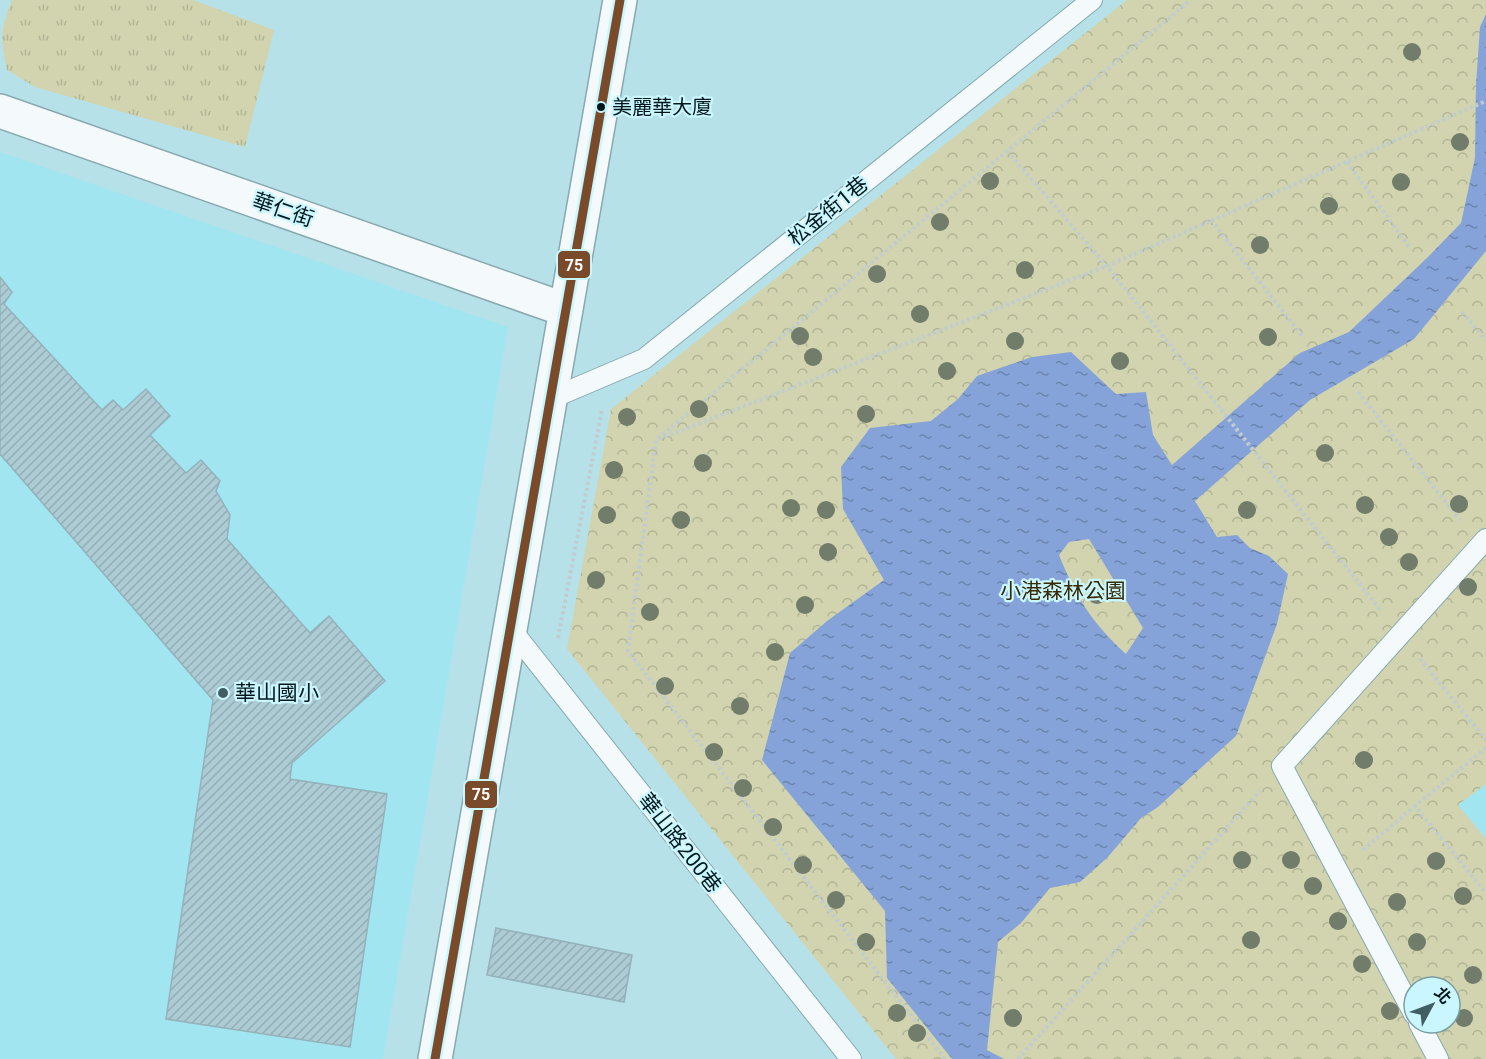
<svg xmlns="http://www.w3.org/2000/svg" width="1486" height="1059" viewBox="0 0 1486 1059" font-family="Roboto,'Noto Sans TC',sans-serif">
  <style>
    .built { fill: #a1e5f1 }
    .grass { fill: url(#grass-tufts) }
    .park { fill: url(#park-crowns); fill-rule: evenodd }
    .water { fill: url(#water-ripples); fill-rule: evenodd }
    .building { fill: url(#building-hatch); stroke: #93b2ba; stroke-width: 1.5 }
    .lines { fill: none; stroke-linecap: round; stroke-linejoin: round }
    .service-casing { stroke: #87a9af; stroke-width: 22 }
    .minor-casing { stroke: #87a9af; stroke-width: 36 }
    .path { stroke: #c0ccce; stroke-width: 4; stroke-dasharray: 3 3; stroke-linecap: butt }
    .service { stroke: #f4fafc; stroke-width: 20 }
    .minor { stroke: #f4fafc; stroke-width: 33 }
    .bus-1-casing { stroke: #caf7ff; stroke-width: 14 }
    .bus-1 { stroke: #7a4b2a; stroke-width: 9 }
    .tree { fill: #717c6a }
    .bus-dot { fill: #01171b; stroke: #caf7ff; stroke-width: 2 }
    .poi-dot { fill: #415e63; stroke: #caf7ff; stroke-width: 2 }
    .labels { text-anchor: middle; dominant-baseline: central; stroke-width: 4.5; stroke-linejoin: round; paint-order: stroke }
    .bus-label { font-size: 20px; fill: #01171b; stroke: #caf7ff; text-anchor: start }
    .street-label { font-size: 21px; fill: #01171b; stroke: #caf7ff }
    .park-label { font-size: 21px; fill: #372a02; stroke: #caf7ff }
    .poi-label { font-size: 21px; fill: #01171b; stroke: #caf7ff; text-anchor: start }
    .line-badge { stroke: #caf7ff; stroke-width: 2 }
    .badge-label { font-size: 16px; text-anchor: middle; font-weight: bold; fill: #fff }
  </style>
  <defs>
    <pattern id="grass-tufts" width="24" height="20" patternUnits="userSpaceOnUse" patternTransform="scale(1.5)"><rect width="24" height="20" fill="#d1d4ae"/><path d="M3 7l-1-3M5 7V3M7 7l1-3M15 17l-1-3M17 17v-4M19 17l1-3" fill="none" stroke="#b2b595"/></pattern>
    <pattern id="park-crowns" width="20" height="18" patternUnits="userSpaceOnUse" patternTransform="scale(1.5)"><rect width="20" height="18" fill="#d1d4ae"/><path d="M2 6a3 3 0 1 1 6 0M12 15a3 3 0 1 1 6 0" fill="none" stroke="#b2b595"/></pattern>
    <pattern id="water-ripples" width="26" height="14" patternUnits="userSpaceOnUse" patternTransform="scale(1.5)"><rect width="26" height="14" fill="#86a3d9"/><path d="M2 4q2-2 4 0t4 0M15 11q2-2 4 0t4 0" fill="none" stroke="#6b84af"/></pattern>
    <pattern id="building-hatch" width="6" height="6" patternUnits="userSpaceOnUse" patternTransform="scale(1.5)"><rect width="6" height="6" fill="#adcbd4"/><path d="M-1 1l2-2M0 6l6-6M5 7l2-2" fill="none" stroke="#93aeb5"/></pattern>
  </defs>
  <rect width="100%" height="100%" fill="#b7e1e8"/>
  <path class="built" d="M 0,152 L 508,327 L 383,1059 L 0,1059 Z
    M 1486,784 L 1486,839 L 1458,805 Z"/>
  <path class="grass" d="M 12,0 L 193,0 L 274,30 L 245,147 L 35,87 L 7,70 C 0,36 0,32 12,0 Z"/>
  <path class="park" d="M 1127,0 L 1486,0 L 1486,784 L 1458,805 L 1486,839 L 1486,1059 L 896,1059 L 567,649 L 611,409 ZM 1414,987 L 1450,987 L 1450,1023 L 1414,1023 Z"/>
  <path class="water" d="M 1486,14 L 1486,251 L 1414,339 L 1310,400 L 1195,501 L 1217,537 L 1237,535 L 1250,548 L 1269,556 L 1288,574 L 1277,624 L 1236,736 L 1158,807 L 1141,818 L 1107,858 L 1080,882 L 1050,888 L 1021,923 L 998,942 L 987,1050 L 1004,1059 L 952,1059 L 887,978 L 885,911 L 762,760 L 790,653 L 827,621 L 884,580 L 843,509 L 841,467 L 870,428 L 931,421 L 958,399 L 977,376 L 1032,357 L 1071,352 L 1116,394 L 1146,392 L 1153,435 L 1172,465 L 1300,353 L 1349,332 L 1428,257 L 1461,223 L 1475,158 L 1476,85 L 1480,27 ZM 1089,539 L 1143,628 L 1126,654 C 1092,623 1076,597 1059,555 L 1069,542 Z"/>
  <path class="building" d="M 0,277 L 12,292 L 4,304 L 102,410 L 113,400 L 123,410 L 146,389 L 170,416 L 150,435 L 186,473 L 201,460 L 220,481 L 216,491 L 230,515 L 227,539 L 310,633 L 329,616 L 385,681 L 292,763 L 290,779 L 387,794 L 350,1047 L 166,1019 L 213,700 L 0,454 Z
    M 496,928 L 632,955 L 624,1002 L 487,975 Z"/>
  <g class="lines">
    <g class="service-casing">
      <path id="service" d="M 550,399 L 644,359 L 1092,0
        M 510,628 L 851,1059
        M 1414,1014 L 1282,766 L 1486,539
        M 1419,1023 L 1438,1059"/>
    </g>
    <g class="minor-casing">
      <path id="minor" d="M 0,111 L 566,310
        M 435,1059 L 620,0"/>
    </g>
    <path class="path" d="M 1007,151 L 1107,266 L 1381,611
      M 1347,162 L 1410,248
      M 1211,220 L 1304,338
      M 1462,312 L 1486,340
      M 1358,392 L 1460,520
      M 659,439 L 1107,266 L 1486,101
      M 558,638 L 602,410
      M 1420,659 L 1486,740
      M 1486,748 L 1415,806 L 1486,893
      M 1363,850 L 1415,806
      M 945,1059 L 628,651 L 656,440 L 1191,0
      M 1018,1059 L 1260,791"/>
    <use href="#service" class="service"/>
    <use href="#minor" class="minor"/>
    <g class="bus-1-casing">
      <path id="bus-1" d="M 435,1059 L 620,0"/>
    </g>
    <use href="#bus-1" class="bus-1"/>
  </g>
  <g class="tree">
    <circle cx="1412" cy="52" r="9"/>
    <circle cx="1460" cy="142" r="9"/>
    <circle cx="990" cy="181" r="9"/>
    <circle cx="1401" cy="182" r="9"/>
    <circle cx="1329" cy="206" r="9"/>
    <circle cx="940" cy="222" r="9"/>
    <circle cx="1260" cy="245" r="9"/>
    <circle cx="1025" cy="270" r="9"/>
    <circle cx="877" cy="274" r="9"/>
    <circle cx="920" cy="314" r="9"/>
    <circle cx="800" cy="336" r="9"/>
    <circle cx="1268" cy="337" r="9"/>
    <circle cx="1015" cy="341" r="9"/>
    <circle cx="813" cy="357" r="9"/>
    <circle cx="1120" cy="361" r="9"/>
    <circle cx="947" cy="371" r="9"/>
    <circle cx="699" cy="409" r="9"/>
    <circle cx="866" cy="414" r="9"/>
    <circle cx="627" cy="417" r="9"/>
    <circle cx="1325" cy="453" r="9"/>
    <circle cx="703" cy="463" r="9"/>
    <circle cx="614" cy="470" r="9"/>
    <circle cx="1459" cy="504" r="9"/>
    <circle cx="1365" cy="505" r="9"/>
    <circle cx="791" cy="508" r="9"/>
    <circle cx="826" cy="510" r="9"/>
    <circle cx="1247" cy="510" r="9"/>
    <circle cx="607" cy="515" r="9"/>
    <circle cx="681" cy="520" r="9"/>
    <circle cx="1389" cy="537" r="9"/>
    <circle cx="828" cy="552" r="9"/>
    <circle cx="1409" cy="562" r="9"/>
    <circle cx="596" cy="580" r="9"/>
    <circle cx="1468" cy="587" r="9"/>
    <circle cx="1097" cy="595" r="9"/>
    <circle cx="805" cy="605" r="9"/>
    <circle cx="650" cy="612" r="9"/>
    <circle cx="775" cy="652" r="9"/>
    <circle cx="665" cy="686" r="9"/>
    <circle cx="740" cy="706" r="9"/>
    <circle cx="714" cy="752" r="9"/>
    <circle cx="1364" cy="760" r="9"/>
    <circle cx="743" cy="788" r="9"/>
    <circle cx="773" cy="827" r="9"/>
    <circle cx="1242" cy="860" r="9"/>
    <circle cx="1291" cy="860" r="9"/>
    <circle cx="1436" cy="861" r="9"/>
    <circle cx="803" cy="865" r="9"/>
    <circle cx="1313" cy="886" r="9"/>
    <circle cx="1463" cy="896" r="9"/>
    <circle cx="836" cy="900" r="9"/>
    <circle cx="1397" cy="902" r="9"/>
    <circle cx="1338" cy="921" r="9"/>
    <circle cx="1251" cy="940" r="9"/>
    <circle cx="866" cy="942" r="9"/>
    <circle cx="1417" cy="942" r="9"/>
    <circle cx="1362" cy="964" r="9"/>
    <circle cx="1473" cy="975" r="9"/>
    <circle cx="1390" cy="1011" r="9"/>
    <circle cx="897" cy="1013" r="9"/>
    <circle cx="1013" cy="1018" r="9"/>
    <circle cx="1464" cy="1018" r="9"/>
    <circle cx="917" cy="1033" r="9"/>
  </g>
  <circle class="bus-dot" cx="601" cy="107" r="5"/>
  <circle class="poi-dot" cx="223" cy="693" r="6"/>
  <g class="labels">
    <g class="bus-label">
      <text x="612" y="107">美麗華大廈</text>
    </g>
    <g class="street-label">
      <text transform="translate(283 210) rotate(19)">華仁街</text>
      <text transform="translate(828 211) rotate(-39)">松金街1巷</text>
      <text transform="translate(680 843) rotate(52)">華山路200巷</text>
    </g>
    <g class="park-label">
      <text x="1063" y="591">小港森林公園</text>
    </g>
    <g class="poi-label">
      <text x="235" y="693">華山國小</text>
    </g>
  </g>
  <g class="line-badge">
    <rect x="557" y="250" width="34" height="29" rx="6" fill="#7a4b2a"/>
    <rect x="464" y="780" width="34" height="29" rx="6" fill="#7a4b2a"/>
  </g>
  <g class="badge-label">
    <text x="574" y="271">75</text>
    <text x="481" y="800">75</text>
  </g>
  <g transform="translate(1432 1005) rotate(49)"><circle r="28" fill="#caf7ff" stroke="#7a9da4" stroke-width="1.5"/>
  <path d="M0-4.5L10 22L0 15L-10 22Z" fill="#415e63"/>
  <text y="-9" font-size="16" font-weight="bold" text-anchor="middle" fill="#01171b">北</text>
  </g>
</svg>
